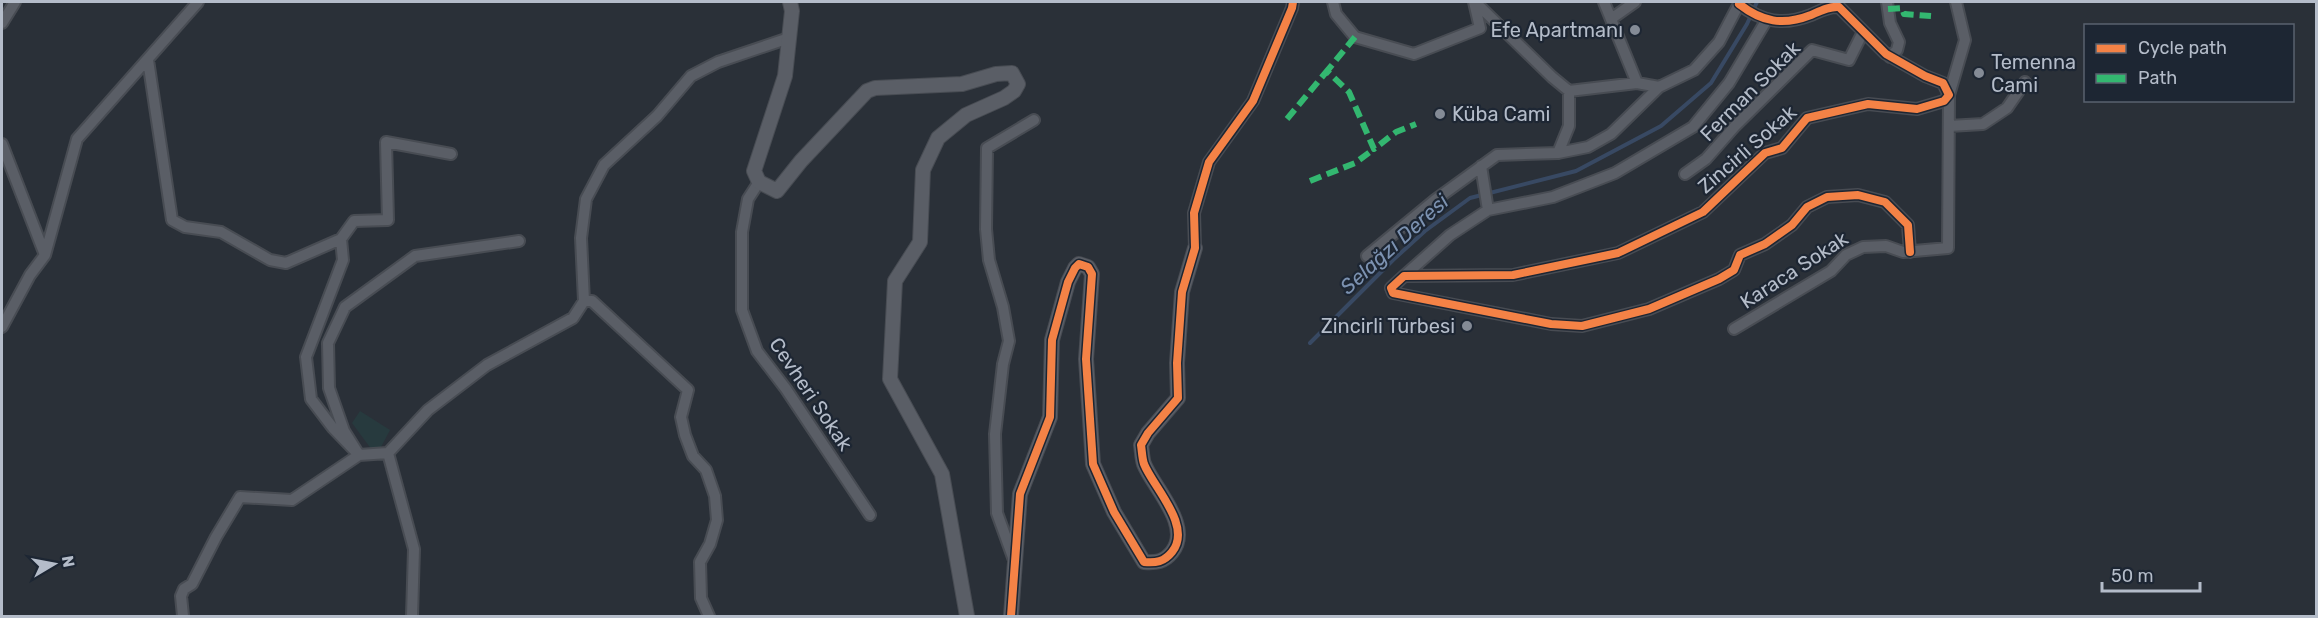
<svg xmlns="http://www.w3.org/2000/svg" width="2318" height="618" viewBox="0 0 2318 618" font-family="Rubik,sans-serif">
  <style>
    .green { fill: #273a3e }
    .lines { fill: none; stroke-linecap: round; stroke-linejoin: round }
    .stream { stroke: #384963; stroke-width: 4 }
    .minor-casing { stroke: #484c53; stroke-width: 14 }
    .tertiary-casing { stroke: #484c53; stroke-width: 16 }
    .minor { stroke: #5a5e66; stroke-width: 10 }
    .tertiary { stroke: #5a5e66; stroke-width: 14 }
    .quiet { stroke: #33b770; stroke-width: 6; stroke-dasharray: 12 6; stroke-linecap: butt }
    .cycleway-casing { stroke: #1d2633; stroke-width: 11 }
    .cycleway { stroke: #f48246; stroke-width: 8 }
    .poi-dot { fill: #848b96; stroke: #1d2633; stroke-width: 2 }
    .labels { text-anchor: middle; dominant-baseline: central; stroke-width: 4.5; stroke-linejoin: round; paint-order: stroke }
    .poi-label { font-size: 20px; fill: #b4bcc9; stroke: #1d2633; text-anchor: end }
    .street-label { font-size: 20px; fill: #b4bcc9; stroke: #1d2633 }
    .water-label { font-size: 21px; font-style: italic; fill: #7c92b1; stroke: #1d2633 }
  </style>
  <rect width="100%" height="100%" fill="#2a3038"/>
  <path class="green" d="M 360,411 L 390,430 L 381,447 L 372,450 L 352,423 Z"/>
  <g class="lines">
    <path class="stream" d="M 1310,343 L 1393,260 L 1425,231 L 1470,198 L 1576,171 L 1661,126 L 1711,83 L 1747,24 L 1757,2"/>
    <g class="minor-casing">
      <path id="minor" d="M 1333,2 L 1336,14 L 1355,37 L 1414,54 L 1480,28 L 1474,2
        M 1475,2 L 1552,77 L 1569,91 L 1637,83 L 1659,87 L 1694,70 L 1719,42 L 1740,2
        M 1604,2 L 1637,83
        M 1887,2 L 1890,23 L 1899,42 L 1897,50 L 1890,57
        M 1739,4 C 1762,22 1783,26 1811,15 C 1820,11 1829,6 1839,7 L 1886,54 L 1925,76 L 1943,83 L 1949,95 L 1944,101 L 1917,109 L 1868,104 L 1807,118 L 1782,148 L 1765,153 L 1703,212 L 1618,253 L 1513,275 L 1404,276 L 1391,288 L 1393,293 L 1551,324 L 1582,326 L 1649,309 L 1719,279 L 1734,270 L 1740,255 L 1765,244 L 1792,225 L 1807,207 L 1827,197 L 1858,195 L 1885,202 L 1908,225 L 1910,252
        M 1611,19 L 1635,2
        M 2,23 L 15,2
        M 148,60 L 172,220 L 185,227 L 221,232 L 270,260 L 286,263 L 341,239 L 343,260 L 306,357 L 311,399 L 333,428 L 359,455 L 388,453
        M 1949,126 L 1983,124 L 2007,108 L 2025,82
        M 2,144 L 45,255
        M 1558,153 L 1569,126 L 1569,91
        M 1481,166 L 1488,210
        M 1685,174 L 1706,159 L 1735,126 L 1812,50 L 1849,60 L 1863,32
        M 759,182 L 748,199 L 742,232 L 742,310 L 757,351 L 786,389 L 870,515
        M 341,239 L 354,221 L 388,220 L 386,142 L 451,154
        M 1195,248 L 1194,213 L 1209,162 L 1253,101 L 1292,8 L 1293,2
        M 1367,256 L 1435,200 L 1497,155 L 1558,153 L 1588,147 L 1611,134 L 1659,87
        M 1404,276 L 1450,235 L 1488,210 L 1553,197 L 1615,173 L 1693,127 L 1729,83 L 1766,21
        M 584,301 L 592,301 L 688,390 L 681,417 L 685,435 L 693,456 L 706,470 L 715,496 L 717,520 L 710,544 L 700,562 L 701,598 L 709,616
        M 2,327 L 30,275 L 45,255 L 77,139 L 198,2
        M 1734,329 L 1831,271 L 1846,255 L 1863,247 L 1886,246 L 1903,252 L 1948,248 L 1949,95 L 1965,40 L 1956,2
        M 1014,560 L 997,513 L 995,434 L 1003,364 L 1009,341 L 1003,307 L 989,260 L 986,229 L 987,148 L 1034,120
        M 183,616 L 181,596 L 184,589 L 192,584 L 216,537 L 240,497 L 292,500 L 359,455 L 344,431 L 329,388 L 328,343 L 345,307 L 415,256 L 519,241
        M 412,616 L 414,549 L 388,453 L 428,410 L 487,365 L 573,318 L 584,301 L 581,238 L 586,199 L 604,165 L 657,116 L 691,76 L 718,62 L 789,38"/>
    </g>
    <g class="tertiary-casing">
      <path id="tertiary" d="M 790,2 L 792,11 L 785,76 L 754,171 L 759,182 L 777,191 L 801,161 L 867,91 L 875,88 L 962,84 L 996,74 L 1012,73 L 1018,84 L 1014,91 L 1004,98 L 966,115 L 938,138 L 923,170 L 920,242 L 895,281 L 890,379 L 942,474 L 967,616
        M 1011,616 L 1020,494 L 1050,417 L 1052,340 L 1068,282 L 1075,268 L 1079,264 L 1088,267 L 1092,274 L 1086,359 L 1093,464 L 1114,512 L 1144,562 C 1156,563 1164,562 1172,552 C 1193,526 1153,487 1144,464 C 1142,458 1142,451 1141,445 L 1148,433 L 1178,398 L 1177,363 L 1182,292 L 1195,248"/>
    </g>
    <use href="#minor" class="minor"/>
    <use href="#tertiary" class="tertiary"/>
    <path class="quiet" d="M 1888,9 L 1902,8 L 1904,14 L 1931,16
      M 1355,37 L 1327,71 L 1349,92 L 1374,149 L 1396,132 L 1416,124
      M 1287,119 L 1327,71
      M 1310,181 L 1355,163 L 1374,149"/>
    <g class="cycleway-casing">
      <path id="cycleway" d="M 1739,4 C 1762,22 1783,26 1811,15 C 1820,11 1829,6 1839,7 L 1886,54 L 1925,76 L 1943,83 L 1949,95 L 1944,101 L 1917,109 L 1868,104 L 1807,118 L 1782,148 L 1765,153 L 1703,212 L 1618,253 L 1513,275 L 1404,276 L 1391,288 L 1393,293 L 1551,324 L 1582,326 L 1649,309 L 1719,279 L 1734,270 L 1740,255 L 1765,244 L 1792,225 L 1807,207 L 1827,197 L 1858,195 L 1885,202 L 1908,225 L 1910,252
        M 1011,616 L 1020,494 L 1050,417 L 1052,340 L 1068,282 L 1075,268 L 1079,264 L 1088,267 L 1092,274 L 1086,359 L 1093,464 L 1114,512 L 1144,562 C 1156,563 1164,562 1172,552 C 1193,526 1153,487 1144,464 C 1142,458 1142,451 1141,445 L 1148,433 L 1178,398 L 1177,363 L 1182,292 L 1195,248 L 1194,213 L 1209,162 L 1253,101 L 1292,8 L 1293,2"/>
    </g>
    <use href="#cycleway" class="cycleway"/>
  </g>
  <g class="poi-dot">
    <circle cx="1635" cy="30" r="6"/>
    <circle cx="1979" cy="73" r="6"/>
    <circle cx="1440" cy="114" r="6"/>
    <circle cx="1467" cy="326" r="6"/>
  </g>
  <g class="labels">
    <g class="poi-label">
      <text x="1623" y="30">Efe Apartmanı</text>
      <text x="1991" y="62" text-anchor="start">Temenna<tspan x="1991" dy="23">Cami</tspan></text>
      <text x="1452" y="114" text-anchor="start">Küba Cami</text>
      <text x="1455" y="326">Zincirli Türbesi</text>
    </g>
    <g class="street-label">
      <text transform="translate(1750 91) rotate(-45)">Ferman Sokak</text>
      <text transform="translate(1747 149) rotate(-41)">Zincirli Sokak</text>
      <text transform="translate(1794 270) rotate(-33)">Karaca Sokak</text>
      <text transform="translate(811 394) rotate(56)">Cevheri Sokak</text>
    </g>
    <g class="water-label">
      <text transform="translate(1394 244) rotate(-42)">Selağzı Deresi</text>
    </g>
  </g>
  <rect width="2318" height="618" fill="none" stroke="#b4bcc9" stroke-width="6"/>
  <rect x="2084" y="24" width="210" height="78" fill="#1d2633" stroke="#59626f" stroke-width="1.5"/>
  <rect x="2096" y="44" width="30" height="9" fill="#f48246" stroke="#59626f" stroke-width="1.5"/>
  <text x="2138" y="54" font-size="18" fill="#b4bcc9">Cycle path</text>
  <rect x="2096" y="74" width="30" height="9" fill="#33b770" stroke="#59626f" stroke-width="1.5"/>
  <text x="2138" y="84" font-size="18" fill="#b4bcc9">Path</text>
  <g transform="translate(54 564) rotate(80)" stroke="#1d2633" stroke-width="4.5" paint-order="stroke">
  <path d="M0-4.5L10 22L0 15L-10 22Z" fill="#b4bcc9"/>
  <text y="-9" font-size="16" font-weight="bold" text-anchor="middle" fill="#b4bcc9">N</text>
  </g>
  <path d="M2102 582v9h98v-9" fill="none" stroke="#b4bcc9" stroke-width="3"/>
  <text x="2111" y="582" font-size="18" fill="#b4bcc9" stroke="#1d2633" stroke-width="4.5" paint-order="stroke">50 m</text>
</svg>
